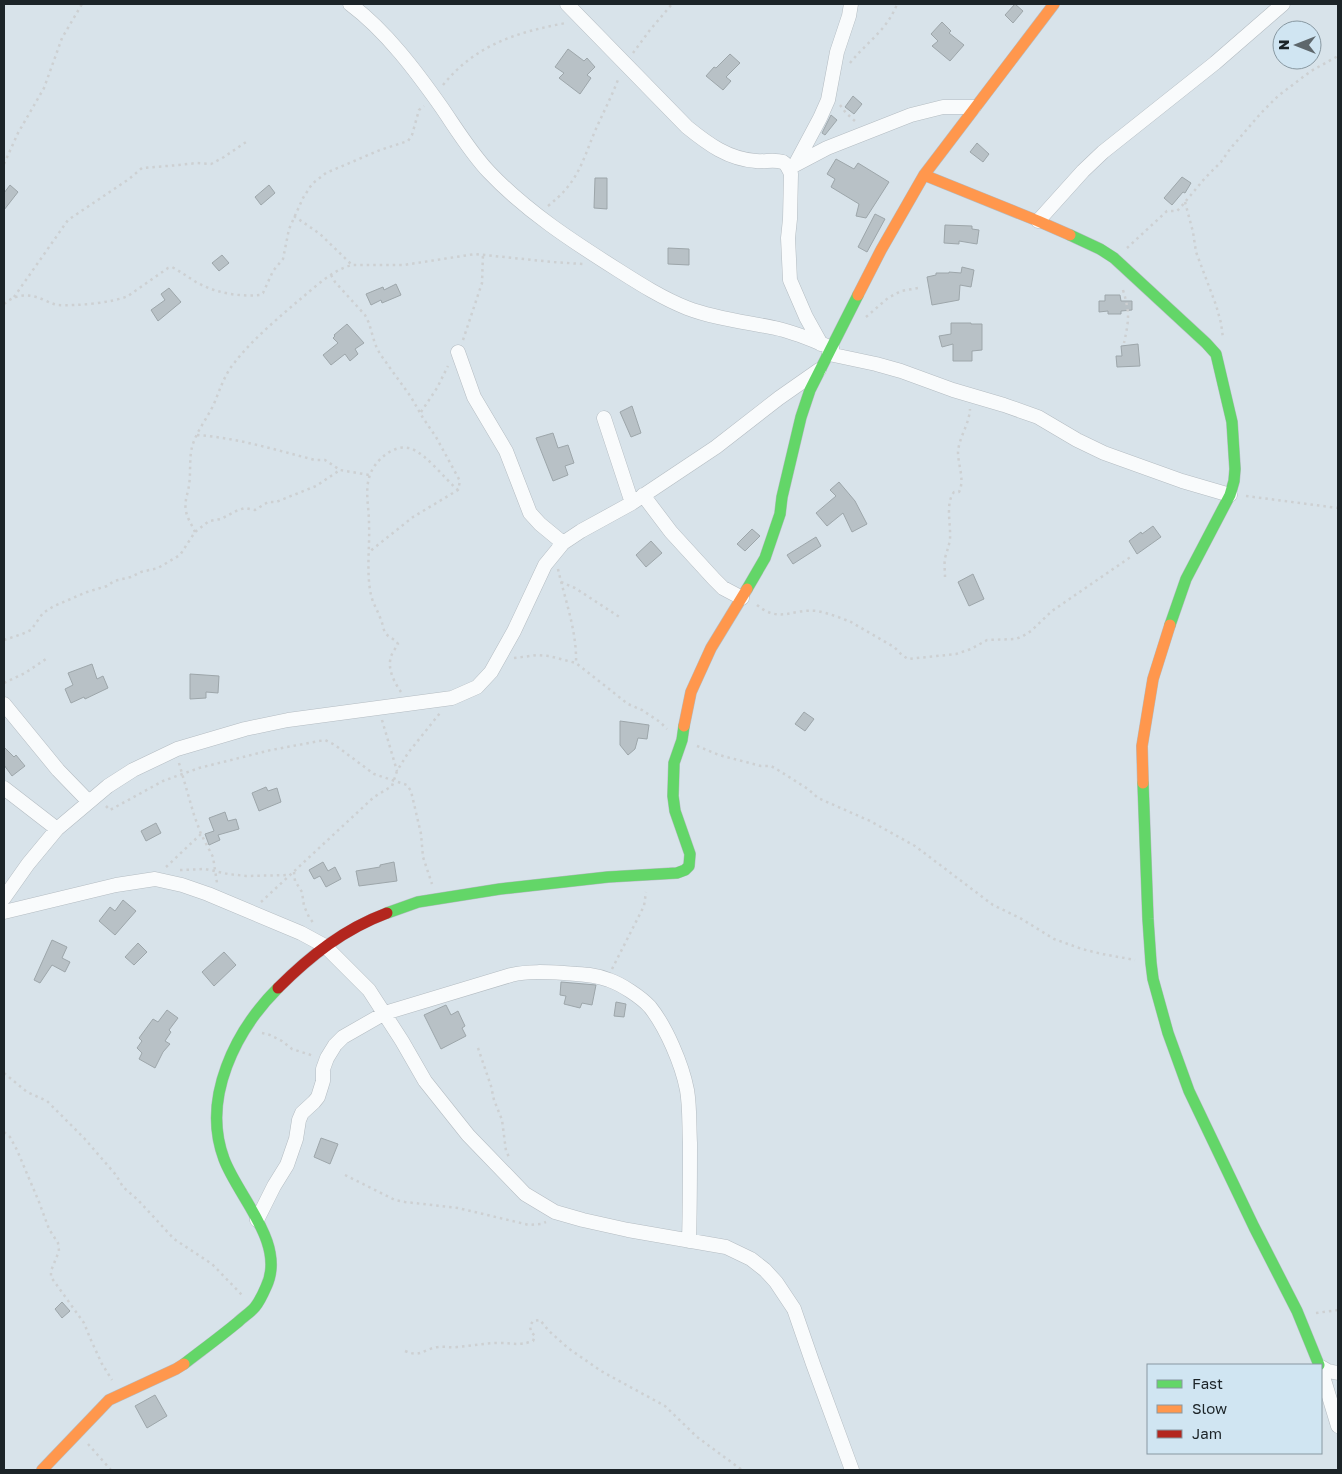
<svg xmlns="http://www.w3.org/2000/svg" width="1342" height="1474" viewBox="0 0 1342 1474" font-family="'Golos Text',sans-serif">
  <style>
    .building { fill: #b8c1c6; stroke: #9da6aa }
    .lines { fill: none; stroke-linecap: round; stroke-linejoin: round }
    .street-casing { stroke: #b4bcc2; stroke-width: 15 }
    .fast-casing { stroke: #b4bcc2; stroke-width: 12 }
    .slow-casing { stroke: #b4bcc2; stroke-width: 12 }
    .jam-casing { stroke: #b4bcc2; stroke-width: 12 }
    .path { stroke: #cdd0d2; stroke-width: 2.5; stroke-dasharray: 2.5 4; stroke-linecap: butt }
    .street { stroke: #f9fbfc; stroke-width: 14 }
    .fast { stroke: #63d668; stroke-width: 11 }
    .slow { stroke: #ff974d; stroke-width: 11 }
    .jam { stroke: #b3261e; stroke-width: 11 }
  </style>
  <rect width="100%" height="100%" fill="#d8e3ea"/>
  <path class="building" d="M 1015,4 L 1023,11 L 1013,23 L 1005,15 Z
    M 942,22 L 951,31 L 949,33 L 964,45 L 950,61 L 932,46 L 938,41 L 931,34 Z
    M 568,49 L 584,61 L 587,58 L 595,67 L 587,75 L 591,78 L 580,94 L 559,78 L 564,73 L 555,67 Z
    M 730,54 L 740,63 L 726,77 L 731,81 L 723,90 L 706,76 L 714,67 L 716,68 Z
    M 853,96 L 862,104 L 854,114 L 845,107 Z
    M 831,115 L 837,120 L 825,135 L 822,133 Z
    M 977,143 L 989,154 L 983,162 L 970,152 Z
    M 836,159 L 854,169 L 858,163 L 889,182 L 866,218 L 856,216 L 859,204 L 831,187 L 835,179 L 827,174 Z
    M 1182,177 L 1191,183 L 1185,193 L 1183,192 L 1172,205 L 1164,198 Z
    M 595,178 L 607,178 L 607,209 L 594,208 Z
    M 10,185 L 18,192 L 4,210 L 4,193 Z
    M 269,185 L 275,193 L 261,205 L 255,197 Z
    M 875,214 L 885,219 L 867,252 L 858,247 Z
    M 945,225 L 972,226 L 972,229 L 979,230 L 977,244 L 959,241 L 959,244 L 944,243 Z
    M 668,248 L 689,249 L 689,265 L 668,264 Z
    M 222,255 L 229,263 L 219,271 L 212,263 Z
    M 962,267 L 974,270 L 971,287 L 960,285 L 959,300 L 932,305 L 927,277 L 936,275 L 936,273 L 949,273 L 949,272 L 961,273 Z
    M 396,284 L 401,295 L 382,303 L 381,300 L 371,305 L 366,294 L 383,287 L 384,290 Z
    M 169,288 L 181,302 L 158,321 L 151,310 L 165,300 L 161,294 Z
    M 1105,295 L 1120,295 L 1121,301 L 1132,301 L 1132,310 L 1121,311 L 1121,314 L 1108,314 L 1108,311 L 1099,312 L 1099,301 L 1105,301 Z
    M 951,323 L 971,323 L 971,324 L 982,324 L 982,350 L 972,351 L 972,361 L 953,361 L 953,344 L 942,347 L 939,336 L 951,334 Z
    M 347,324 L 364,343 L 355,349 L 358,354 L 350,361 L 345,354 L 331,365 L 323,355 L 338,343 L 333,338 L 335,336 L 334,335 Z
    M 1138,344 L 1140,366 L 1117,367 L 1116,356 L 1122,356 L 1121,346 Z
    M 632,406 L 641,433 L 631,437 L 620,412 Z
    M 553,433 L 558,448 L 568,445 L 574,463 L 565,466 L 568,475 L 553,481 L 536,438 Z
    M 839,482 L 855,501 L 867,524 L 852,532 L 843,513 L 827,526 L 816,513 L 836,496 L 830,490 Z
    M 1153,526 L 1161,537 L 1137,554 L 1129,541 L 1141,532 L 1142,534 Z
    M 752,529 L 760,536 L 745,551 L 737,544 Z
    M 816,537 L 821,546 L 793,564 L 787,555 Z
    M 651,541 L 662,553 L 646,567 L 636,555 Z
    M 973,574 L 984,599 L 969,606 L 958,582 Z
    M 92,664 L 97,679 L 103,676 L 108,688 L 85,699 L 84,697 L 71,703 L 65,689 L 73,685 L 68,673 Z
    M 190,674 L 219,676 L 218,693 L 206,692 L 206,698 L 190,699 Z
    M 804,712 L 814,719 L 805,731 L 795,724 Z
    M 620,721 L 649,725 L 647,739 L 638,738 L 635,749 L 628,755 L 620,745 Z
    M 4,747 L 14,757 L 16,755 L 25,766 L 12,776 L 4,765 Z
    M 266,787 L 268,791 L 277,788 L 281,802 L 259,811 L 252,793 Z
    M 225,812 L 228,821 L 236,819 L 239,829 L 218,835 L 220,840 L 209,845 L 205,834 L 214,831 L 209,818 Z
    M 156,823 L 161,833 L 146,841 L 141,831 Z
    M 323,862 L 328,871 L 335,867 L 341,879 L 326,887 L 320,876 L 314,879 L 309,870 Z
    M 394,862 L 397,881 L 359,886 L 356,871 L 380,867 L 380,865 Z
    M 123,900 L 136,911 L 115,935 L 99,921 L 110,907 L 115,911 Z
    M 52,940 L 67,947 L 62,958 L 70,962 L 65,972 L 52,965 L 40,983 L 34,980 Z
    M 138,943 L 147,952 L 134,965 L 125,957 Z
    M 224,952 L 236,965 L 214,986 L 202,972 Z
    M 561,982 L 596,985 L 592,1005 L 582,1003 L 580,1008 L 564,1004 L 566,996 L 560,995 Z
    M 616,1002 L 626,1004 L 624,1017 L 614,1016 Z
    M 446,1005 L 451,1015 L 458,1011 L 465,1026 L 462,1028 L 466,1036 L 441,1049 L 424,1015 Z
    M 167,1010 L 178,1018 L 169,1030 L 171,1032 L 165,1041 L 170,1044 L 163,1052 L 155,1068 L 139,1059 L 142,1053 L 137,1048 L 142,1041 L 139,1038 L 153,1019 L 158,1022 Z
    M 321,1138 L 338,1144 L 330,1164 L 314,1157 Z
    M 62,1302 L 70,1311 L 62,1318 L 55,1309 Z
    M 155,1395 L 167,1416 L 147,1428 L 135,1406 Z"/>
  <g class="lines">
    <g class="street-casing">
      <path id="street" d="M 350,4 C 386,31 416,71 442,108 C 457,130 471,153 489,172 C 526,211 572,241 618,270 C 640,284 662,298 687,308 C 716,319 746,322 775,328 C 795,332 814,341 832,348
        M 567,4 L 687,127 C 708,144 728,159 756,161 C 765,162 774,159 783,162 C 788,165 789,170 791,174 L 790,219 L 788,238 L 790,280 L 806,317 L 821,344
        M 796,163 L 820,118 L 828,100 L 837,52 L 849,16 L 851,4
        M 789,168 L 827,148 L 911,115 L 943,107 L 974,107
        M 1038,221 L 1083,171 L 1103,152 L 1215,63 L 1283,4
        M 458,352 L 474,397 L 506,451 L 530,513 L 540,524 L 563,543
        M 829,354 L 876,364 L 901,371 L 953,390 L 1004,405 L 1038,417 L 1077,440 L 1104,453 L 1182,481 L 1230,495
        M 604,418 L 632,503
        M 643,495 L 671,532 L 714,579 L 723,588 L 742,598
        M 4,704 L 58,770 L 89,802
        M 4,788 L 57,829
        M 4,898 L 28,864 L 57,829 L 108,786 L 133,770 L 177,749 L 245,729 L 288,720 L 452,698 L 477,687 L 491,672 L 514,631 L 545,565 L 563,543 L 581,531 L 632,503 L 716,447 L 779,398 L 819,370
        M 4,912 L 116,885 L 155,879 L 182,885 L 208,894 L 301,933 L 325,946 L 369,990 L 402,1041 L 425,1081 L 468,1135 L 525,1194 L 555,1212 L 583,1220 L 628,1230 L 726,1247 L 751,1259 L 765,1270 L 776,1282 L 794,1309 L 813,1364 L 852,1470
        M 257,1220 L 274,1186 L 287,1165 L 296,1139 L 299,1120 L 302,1113 L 314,1102 L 318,1097 L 323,1081 L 323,1069 L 327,1058 L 335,1045 L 343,1037 L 385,1013 L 511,975 C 528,971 546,972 564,973 C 579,974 594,974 609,980 C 621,984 641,997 650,1007 C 666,1027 682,1064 687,1090 C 690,1107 689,1125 690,1143 C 690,1176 690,1208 689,1241
        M 1321,1367 L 1328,1371 L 1338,1373
        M 1321,1370 L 1338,1426"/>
    </g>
    <g class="fast-casing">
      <path id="fast" d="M 1070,235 L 1100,249 L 1114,258 L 1206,343 L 1216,354 L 1232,422 L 1235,469 L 1234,481 L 1230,495 L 1186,579 L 1170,625
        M 747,589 L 765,558 L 780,514 L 782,497 L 801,417 L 810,390 L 858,295
        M 1143,783 L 1148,919 L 1151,963 L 1153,979 L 1168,1033 L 1189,1091 L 1254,1227 L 1297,1311 L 1319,1365
        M 387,913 L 418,902 L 500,889 L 608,877 L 677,873 L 685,870 L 689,866 L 690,854 L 675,811 L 673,796 L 674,763 L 682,740 L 684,726
        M 184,1364 C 202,1350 220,1337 238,1322 C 243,1317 250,1313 255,1307 C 259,1302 263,1294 266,1287 C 287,1244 238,1197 224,1159 C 201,1098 236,1030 278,988"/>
    </g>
    <g class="slow-casing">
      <path id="slow" d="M 924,175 L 1038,221 L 1070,235
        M 858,295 L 881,250 L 924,175 L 1054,4
        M 684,726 L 691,692 L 711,648 L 747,589
        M 1143,783 L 1142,746 L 1153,679 L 1170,625
        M 42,1470 L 109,1400 L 176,1369 L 184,1364"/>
    </g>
    <g class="jam-casing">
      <path id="jam" d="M 278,988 C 310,956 344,929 387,913"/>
    </g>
    <path class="path" d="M 633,53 L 650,30 L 672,4
      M 850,63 C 866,43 888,29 897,4
      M 443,85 C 475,45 517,32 566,23
      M 840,105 L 846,113 L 856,122
      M 4,164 L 18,133 L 44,88 L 62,38 L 82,4
      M 1185,202 L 1193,232 L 1196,252 L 1216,305 L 1221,323 L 1223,338
      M 548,206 C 578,182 581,165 595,131 C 603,113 612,96 619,77
      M 294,216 L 320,234 L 352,265
      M 1127,248 L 1167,211 L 1177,211 L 1180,208 L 1205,178 L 1221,162 L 1230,149 L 1261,113 L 1278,96 L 1311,71 L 1338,56
      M 331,275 L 335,282 L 365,315 L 369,323 L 375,344 L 380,354 L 411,397 L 423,418 L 436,437 L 460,481 L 458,490 L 413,517 L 369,552
      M 1123,290 C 1130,313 1129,320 1124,343
      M 14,297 L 68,220 L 129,179 L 142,168 L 179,165 L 197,163 L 211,164 L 224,157 L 249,140
      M 4,304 C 16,294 29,293 44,300 C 49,302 53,304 58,305 C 76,306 112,303 128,296 L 168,268 L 172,267 C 181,272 188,277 196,282 C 215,293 239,297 260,295 L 263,293 L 273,271 L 283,259 L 289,229 L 303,198 L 312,184 L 326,173 L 380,150 L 408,141 L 412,135 L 419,110 L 424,106
      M 866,317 L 888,298 L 901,291 L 918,288
      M 463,340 L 482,283 L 483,254
      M 421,412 L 437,388 L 448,366
      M 197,435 C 238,438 276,450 315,460 L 325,460 L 340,470 L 369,475
      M 1246,496 L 1338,508
      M 195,532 C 192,525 187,518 186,511 C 184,501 188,494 189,485 C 191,473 189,459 192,447 C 196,432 206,420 213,406 C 220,390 224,375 235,362 C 253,339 276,320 298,301 C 314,288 332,270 352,265 L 404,265 L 475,254 L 552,262 L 583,264
      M 558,569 C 565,600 577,631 576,663
      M 945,577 C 945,571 944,564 945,558 C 947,551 949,546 950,539 C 951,524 945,504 954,492 L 959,492 C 965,480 958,465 958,452 C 959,437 969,425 970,409
      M 561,582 L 575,588 L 621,618
      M 757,605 C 780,624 793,608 817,611 C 828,613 841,618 851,622 L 894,647 L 902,655 L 908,659 L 956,654 L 971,649 L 987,640 L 1016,639 L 1023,636 L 1031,631 L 1052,611 L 1132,556
      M 4,640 L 22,634 L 31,630 L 43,613 L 54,606 L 87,592 L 107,586 L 114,581 L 131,577 L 141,572 L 158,568 L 180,555 L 195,532 L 209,521 L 221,519 L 238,510 L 245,508 L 255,510 L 268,502 L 276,502 L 316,486 L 340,470
      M 514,658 L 538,655 L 549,656 L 576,663 L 628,704 L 642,710 L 660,722 L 667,729
      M 4,683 L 25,673 L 46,659
      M 401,692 C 394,682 386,667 392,654 C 393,651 396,648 398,644 C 395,639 390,638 386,634 C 383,630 383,624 381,620 C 378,611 373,604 371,595 C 366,572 370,547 369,523 C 369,508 365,492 369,478 C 373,461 395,442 412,449 C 427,455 445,479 458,490
      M 382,720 L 397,771
      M 697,746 L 719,755 L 761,766 L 771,766 L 778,770 L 808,789 L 818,798 L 870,821 L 915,846 L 993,905 L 1020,918 L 1054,939 L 1082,949 L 1102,954 L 1135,960
      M 179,763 L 194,815 L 201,834 L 213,857 L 217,883
      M 106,806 L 110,810 L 163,781 L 199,768 L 271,750 L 325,740 L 335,745 L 374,774 L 407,785 L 411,791 L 421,834 L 423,857 L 432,884
      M 166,867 L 201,834
      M 180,870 L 205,869 L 228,874 L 246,876 L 291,875
      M 294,872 L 295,881 L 302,892 L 304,906 L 309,917 L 314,924
      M 261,902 L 374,797 L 392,786 L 397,771 L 408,753 L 440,713
      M 612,969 L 644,906 L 646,892
      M 262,1033 L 270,1035 L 282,1041 L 292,1049 L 314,1056
      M 478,1048 L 491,1086 L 494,1100 L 502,1120 L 506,1151 L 509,1157
      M 4,1073 L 27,1092 L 47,1101 L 84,1138 L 116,1175 L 123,1187 L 138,1200 L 174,1239 L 212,1264 L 243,1296
      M 4,1132 L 10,1137 L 17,1150 L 39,1202 L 49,1229 L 58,1243 L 59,1251 L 51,1271 L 51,1277 L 84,1323 L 90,1338 L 102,1364 L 112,1380
      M 345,1175 L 395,1200 L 405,1202 L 458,1208 L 529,1225 L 541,1224 L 546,1222
      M 1316,1313 L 1338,1310
      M 405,1351 C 421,1358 423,1349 438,1347 C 444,1346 450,1348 457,1347 C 471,1346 485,1343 499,1343 C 513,1343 519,1346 533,1341 L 535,1336 L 531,1332 L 530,1326 L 533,1321 L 540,1320 L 549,1331 L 568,1348 L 601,1371 L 665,1406 L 697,1437 L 742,1470
      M 88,1444 L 111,1470"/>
    <use href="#street" class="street"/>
    <use href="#fast" class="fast"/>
    <use href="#slow" class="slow"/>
    <use href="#jam" class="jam"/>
  </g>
  <rect width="1342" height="1474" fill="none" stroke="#1c2428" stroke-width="10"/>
  <rect x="1147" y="1364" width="175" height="90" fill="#d0e5f2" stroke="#8898a1"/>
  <rect x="1157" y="1380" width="25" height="8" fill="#63d668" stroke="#8898a1"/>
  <text x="1192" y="1389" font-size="15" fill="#1c2428">Fast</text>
  <rect x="1157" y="1405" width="25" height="8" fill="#ff974d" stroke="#8898a1"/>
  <text x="1192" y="1414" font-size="15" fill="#1c2428">Slow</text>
  <rect x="1157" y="1430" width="25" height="8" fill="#b3261e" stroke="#8898a1"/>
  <text x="1192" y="1439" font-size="15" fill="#1c2428">Jam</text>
  <g transform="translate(1297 45) rotate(270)"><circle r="24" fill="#d0e5f2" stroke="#8898a1"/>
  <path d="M0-4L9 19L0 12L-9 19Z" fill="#5e676c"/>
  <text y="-8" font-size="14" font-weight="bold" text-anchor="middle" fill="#1c2428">N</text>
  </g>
</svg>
